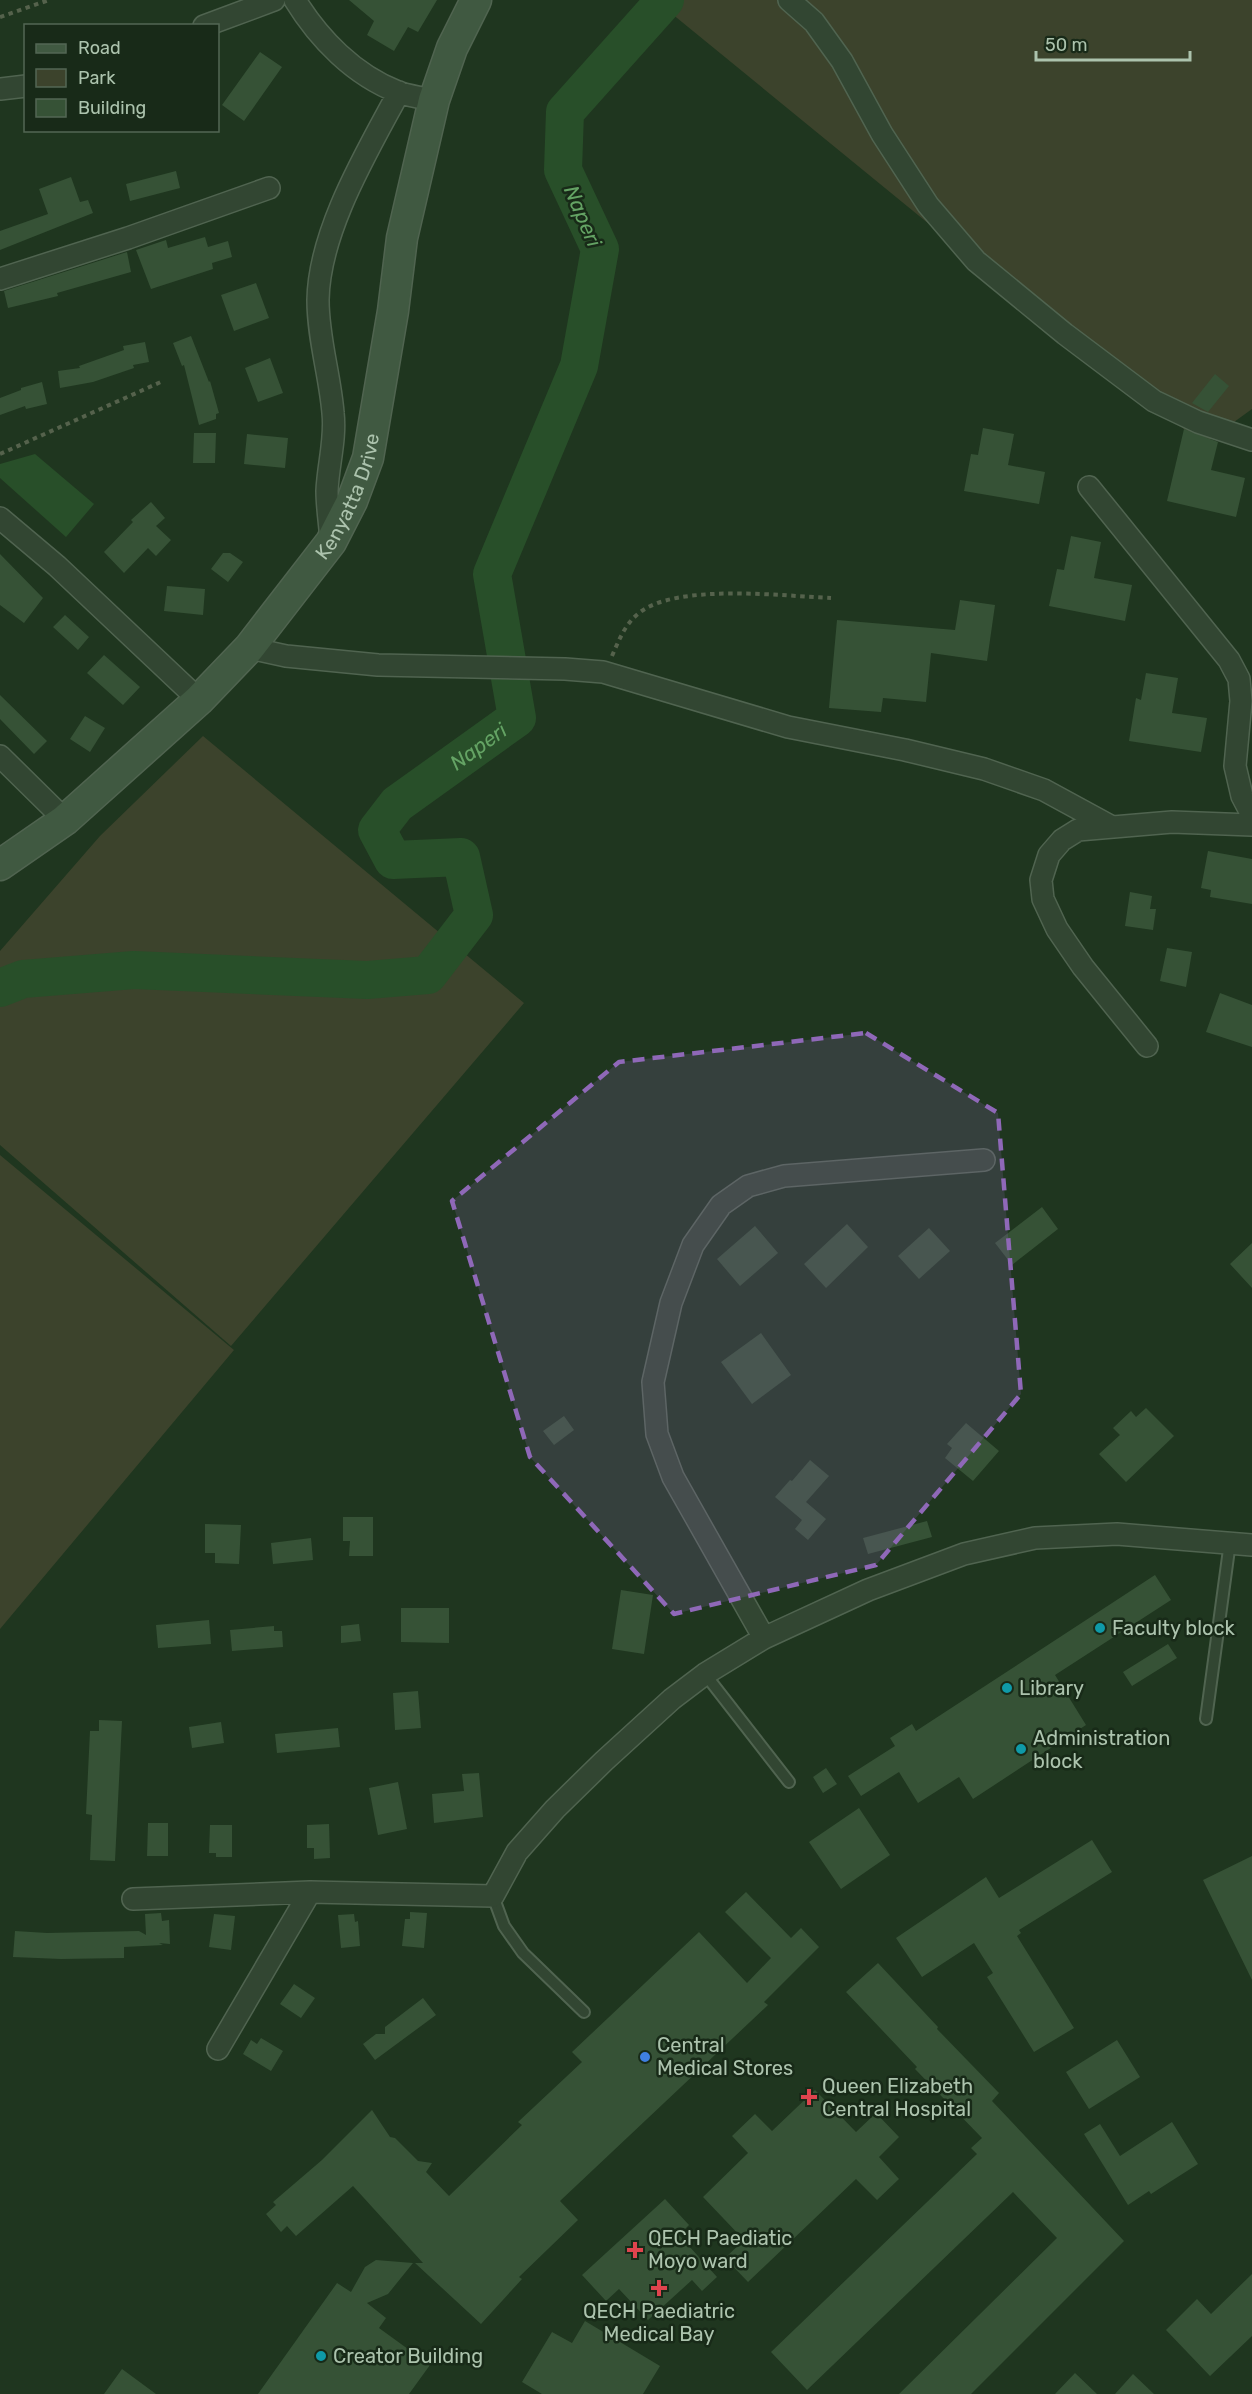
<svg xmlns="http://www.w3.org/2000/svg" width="1252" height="2394" viewBox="0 0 1252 2394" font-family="Rubik,sans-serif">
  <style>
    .green { fill: #3c432c }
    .water { fill: #284f29 }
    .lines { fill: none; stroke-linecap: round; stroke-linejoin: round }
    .river { stroke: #284f29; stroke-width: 38 }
    .building { fill: #365236 }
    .service-casing { stroke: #506450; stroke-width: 14 }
    .minor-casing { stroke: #506450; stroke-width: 24 }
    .secondary-casing { stroke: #506450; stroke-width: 33 }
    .path { stroke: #55624c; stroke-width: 4; stroke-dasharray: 4.5 4.5; stroke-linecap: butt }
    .service { stroke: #324632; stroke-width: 10 }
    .minor { stroke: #324632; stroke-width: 21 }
    .secondary { stroke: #405941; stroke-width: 30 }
    .marked { fill: #8f68b8; fill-opacity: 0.2; stroke: #8f68b8; stroke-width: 4.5; stroke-dasharray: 12 8; stroke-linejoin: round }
    .culture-dot { fill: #0f9aa8; stroke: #182a18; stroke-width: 2 }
    .shop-dot { fill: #3f7fe0; stroke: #182a18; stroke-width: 2 }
    .health-dot { fill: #e0444e; stroke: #182a18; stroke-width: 2 }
    .labels { text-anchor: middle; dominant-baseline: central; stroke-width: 5; stroke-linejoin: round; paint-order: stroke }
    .street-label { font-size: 20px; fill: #acc3ad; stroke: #182a18 }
    .poi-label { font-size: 20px; fill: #acc3ad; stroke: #182a18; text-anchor: start }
    .water-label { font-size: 21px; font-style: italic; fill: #64a364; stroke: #182a18 }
  </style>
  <rect width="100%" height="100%" fill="#1f361f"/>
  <path class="green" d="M 655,0 L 1252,0 L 1252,409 L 1201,446 L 1184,429 L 1077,345 Z
    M 203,736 L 524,1003 L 231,1346 L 0,1145 L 0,951 L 100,836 Z
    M 0,1155 L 234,1350 L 0,1629 Z"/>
  <path class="water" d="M 35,454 L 94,504 L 66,537 L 0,478 L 0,464 Z"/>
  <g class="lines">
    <path class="river" id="s1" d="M 0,988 L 23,979 L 134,970 L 367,980 L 428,975 L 474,915 L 461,857 L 393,860 L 377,830 L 397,804 L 517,718 L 492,574 L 579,366 L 600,249 L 563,170 L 565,112 L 665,0"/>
  </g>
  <path class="building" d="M 349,0 L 437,0 L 418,32 L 408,27 L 394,51 L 367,35 L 374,21 Z
    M 260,52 L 282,67 L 244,121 L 222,105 Z
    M 176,171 L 180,188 L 130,201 L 126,184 Z
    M 71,177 L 80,202 L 88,200 L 93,213 L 0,250 L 0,231 L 48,214 L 39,189 Z
    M 205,237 L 208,247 L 228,241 L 232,257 L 212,263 L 213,269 L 151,289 L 136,250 L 166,240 L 168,248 Z
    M 127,252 L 131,272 L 57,293 L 58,296 L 8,308 L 4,291 Z
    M 256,283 L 269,318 L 234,331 L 221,295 Z
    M 191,336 L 209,382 L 210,381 L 219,413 L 216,414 L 216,419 L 199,425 L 184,365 L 182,366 L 173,343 Z
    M 145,342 L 149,362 L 133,365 L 134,368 L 93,382 L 60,388 L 58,371 L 80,368 L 79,366 L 124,350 L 123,346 Z
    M 270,358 L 283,393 L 258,402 L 245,368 Z
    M 1215,374 L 1229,386 L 1208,412 L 1192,403 Z
    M 42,382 L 47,404 L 26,409 L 25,406 L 0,415 L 0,398 L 21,390 L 21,388 Z
    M 983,428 L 1014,434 L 1008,465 L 1045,472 L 1039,504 L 964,491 L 971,454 L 978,455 Z
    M 1184,429 L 1218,442 L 1211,470 L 1245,478 L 1236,517 L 1167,501 Z
    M 194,433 L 216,433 L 215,463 L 193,463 Z
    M 247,434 L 288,438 L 285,468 L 244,464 Z
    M 151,502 L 165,518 L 156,526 L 171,540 L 156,556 L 148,548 L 124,573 L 104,552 L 133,522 L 131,520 Z
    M 1071,536 L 1101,542 L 1094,578 L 1132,585 L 1125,621 L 1049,606 L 1057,569 L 1064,570 Z
    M 223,553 L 230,553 L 243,562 L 228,582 L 211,569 Z
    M 0,554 L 43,598 L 24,623 L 0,605 Z
    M 167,586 L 205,589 L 203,615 L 164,611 Z
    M 960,600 L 995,605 L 987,661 L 931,653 L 926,702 L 883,698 L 881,712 L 829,708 L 837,620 L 955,630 Z
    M 65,615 L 89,637 L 78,650 L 53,627 Z
    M 104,655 L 140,687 L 123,705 L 87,673 Z
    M 1146,673 L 1178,678 L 1172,713 L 1207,718 L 1201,752 L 1129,741 L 1136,698 L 1141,700 Z
    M 0,695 L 47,741 L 34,754 L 0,719 Z
    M 85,716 L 105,728 L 90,752 L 70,739 Z
    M 1208,851 L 1252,859 L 1252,904 L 1210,897 L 1211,890 L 1201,888 Z
    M 1130,892 L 1152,896 L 1150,909 L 1156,909 L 1153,930 L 1125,926 Z
    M 1167,948 L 1192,952 L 1186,987 L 1160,981 Z
    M 1220,993 L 1252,1005 L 1252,1047 L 1206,1032 Z
    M 1042,1207 L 1058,1229 L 1012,1265 L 995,1243 Z
    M 847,1224 L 868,1247 L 826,1288 L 804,1264 Z
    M 755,1226 L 778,1253 L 740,1286 L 717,1259 Z
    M 929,1228 L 950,1251 L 919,1279 L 898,1256 Z
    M 1252,1243 L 1252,1288 L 1230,1264 Z
    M 761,1333 L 791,1375 L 752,1404 L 721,1362 Z
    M 1146,1408 L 1174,1436 L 1126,1482 L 1099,1454 L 1120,1435 L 1113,1428 L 1131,1411 L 1136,1417 Z
    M 564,1416 L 574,1430 L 554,1445 L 543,1431 Z
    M 966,1423 L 999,1451 L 973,1481 L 945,1458 L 952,1448 L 947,1444 Z
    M 810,1460 L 829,1476 L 806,1502 L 826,1519 L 808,1540 L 795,1529 L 802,1520 L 775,1497 L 790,1480 L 792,1481 Z
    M 343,1517 L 373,1517 L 373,1556 L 349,1556 L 350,1541 L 343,1541 Z
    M 927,1521 L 932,1537 L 868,1554 L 863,1538 Z
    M 205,1524 L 241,1525 L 239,1564 L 215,1563 L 215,1553 L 205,1553 Z
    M 311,1538 L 313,1560 L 273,1564 L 271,1543 Z
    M 1155,1575 L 1171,1600 L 1055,1675 L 1086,1725 L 973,1799 L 959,1777 L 918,1803 L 899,1772 L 861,1796 L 848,1776 L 895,1746 L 890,1738 L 912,1724 L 916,1731 Z
    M 621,1590 L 653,1595 L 644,1654 L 612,1649 Z
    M 401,1608 L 449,1608 L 449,1643 L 401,1642 Z
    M 209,1620 L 211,1644 L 158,1648 L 156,1625 Z
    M 359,1624 L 361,1641 L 341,1643 L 341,1626 Z
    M 274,1626 L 274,1631 L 282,1631 L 283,1647 L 232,1651 L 230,1630 Z
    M 1168,1644 L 1177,1658 L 1132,1686 L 1123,1672 Z
    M 418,1691 L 421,1728 L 395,1730 L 393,1693 Z
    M 99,1720 L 122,1721 L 115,1861 L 90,1860 L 92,1815 L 86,1814 L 90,1731 L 99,1731 Z
    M 221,1722 L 224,1743 L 192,1748 L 189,1727 Z
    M 338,1728 L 340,1747 L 277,1753 L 275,1734 Z
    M 826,1768 L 837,1784 L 823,1793 L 813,1777 Z
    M 479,1773 L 483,1817 L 434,1823 L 432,1794 L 464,1791 L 462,1774 Z
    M 398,1782 L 407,1829 L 378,1835 L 369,1788 Z
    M 859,1808 L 890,1855 L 841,1889 L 809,1842 Z
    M 148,1823 L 168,1823 L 168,1856 L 147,1856 Z
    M 329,1824 L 330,1858 L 314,1859 L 314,1848 L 307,1848 L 307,1825 Z
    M 210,1825 L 232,1825 L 232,1857 L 216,1857 L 216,1853 L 209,1853 Z
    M 1092,1840 L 1112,1872 L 1019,1930 L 1021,1933 L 1017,1936 L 1074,2028 L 1034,2052 L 987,1977 L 993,1973 L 974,1943 L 922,1977 L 896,1938 L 986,1877 L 999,1898 Z
    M 1252,1856 L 1252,1980 L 1203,1880 Z
    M 746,1892 L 791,1938 L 801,1928 L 819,1947 L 764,2002 L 768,2005 L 560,2201 L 578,2220 L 519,2277 L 522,2279 L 481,2324 L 415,2263 L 423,2263 L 353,2186 L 296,2236 L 287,2226 L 281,2232 L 266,2214 L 276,2205 L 273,2202 L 322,2160 L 372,2110 L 390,2137 L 395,2138 L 418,2161 L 432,2163 L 426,2172 L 449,2196 L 522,2125 L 518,2122 L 582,2062 L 572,2052 L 699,1932 L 747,1983 L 771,1958 L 725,1912 Z
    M 410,1912 L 427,1913 L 424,1948 L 402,1946 L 405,1919 L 410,1919 Z
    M 161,1913 L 162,1921 L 169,1920 L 170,1944 L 159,1943 L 163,1945 L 124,1947 L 124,1958 L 61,1959 L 13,1957 L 15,1931 L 47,1933 L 139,1931 L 146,1935 L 145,1914 Z
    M 214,1914 L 235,1916 L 231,1950 L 209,1947 Z
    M 354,1914 L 355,1922 L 358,1921 L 360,1946 L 341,1948 L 338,1915 Z
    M 878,1963 L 938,2027 L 937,2029 L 999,2093 L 992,2101 L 1124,2241 L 971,2394 L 899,2394 L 1057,2238 L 1013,2192 L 807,2390 L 771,2352 L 977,2154 L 971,2148 L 982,2138 L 915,2069 L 917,2067 L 846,1992 Z
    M 294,1984 L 315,1998 L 301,2018 L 280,2004 Z
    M 423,1998 L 436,2015 L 375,2060 L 363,2044 L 376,2034 L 385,2034 L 385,2027 Z
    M 261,2038 L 283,2051 L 271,2071 L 243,2054 L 251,2040 L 257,2044 Z
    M 1117,2040 L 1140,2077 L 1089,2109 L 1066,2072 Z
    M 815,2090 L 856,2132 L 876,2113 L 899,2137 L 879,2157 L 899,2179 L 877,2200 L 856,2179 L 748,2282 L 725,2258 L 744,2240 L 703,2197 L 748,2153 L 732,2136 L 755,2114 L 772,2131 Z
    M 1172,2122 L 1198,2164 L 1151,2194 L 1149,2191 L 1128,2205 L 1084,2134 L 1100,2124 L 1120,2156 Z
    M 665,2199 L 689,2225 L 679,2235 L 717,2277 L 702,2291 L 692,2280 L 648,2320 L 619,2289 L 606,2301 L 582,2275 Z
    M 376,2260 L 413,2263 L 388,2294 L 367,2303 L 386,2318 L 379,2328 L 430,2365 L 409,2394 L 258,2394 L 337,2283 L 351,2292 L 365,2267 Z
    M 1252,2274 L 1252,2336 L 1210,2376 L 1166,2330 L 1197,2299 L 1211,2314 Z
    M 585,2321 L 660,2366 L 643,2394 L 542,2394 L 522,2382 L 552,2332 L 572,2343 Z
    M 122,2369 L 156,2394 L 104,2394 Z
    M 1075,2373 L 1097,2394 L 1055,2394 Z
    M 1133,2374 L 1154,2394 L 1115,2394 Z"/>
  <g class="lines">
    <g class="service-casing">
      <path id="service" d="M 705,1674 L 789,1782
        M 1206,1719 L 1230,1542
        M 493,1896 L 504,1926 L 523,1953 L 584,2012"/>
    </g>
    <g class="minor-casing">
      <path id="minor" d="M 295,0 C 319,39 354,75 398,92 C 409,96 422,98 434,100
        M 789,0 L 814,22 L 842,61 L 882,134 L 928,205 L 976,261 L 1065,334 L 1154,401 L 1198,422 L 1252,440
        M 204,26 L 274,0
        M 0,89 L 26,86
        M 0,279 L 128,238 L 269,188
        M 1089,487 L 1229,660 L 1239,679 L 1241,701 L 1235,766 L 1242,796 L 1252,815
        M 0,518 L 57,566 L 199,700
        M 331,541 C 330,525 327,507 327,491 C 328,465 336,439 333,413 C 330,375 318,339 318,300 C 319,231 367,152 399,92
        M 249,648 L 286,656 L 378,665 L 565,669 L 603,672 L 788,727 L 905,750 L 984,769 L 1044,790 L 1112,827
        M 0,756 L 65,820
        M 1147,1046 L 1083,967 L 1057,929 L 1043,899 L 1041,880 L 1049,855 L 1062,840 L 1078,830 L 1172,822 L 1252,825
        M 764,1638 L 673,1477 L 657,1434 L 653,1382 L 671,1303 L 693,1245 L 721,1205 L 748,1186 L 784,1176 L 984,1160
        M 133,1899 L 310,1892 L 493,1896 L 517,1852 L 555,1809 L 604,1761 L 672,1699 L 705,1674 L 764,1638 L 868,1590 L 964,1554 L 1035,1538 L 1117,1534 L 1252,1545
        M 218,2049 L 310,1892"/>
    </g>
    <g class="secondary-casing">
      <g id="secondary">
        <path id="s2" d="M 0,865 L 65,820 L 199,700 L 249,648 L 331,542 L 352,501 L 368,458 L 393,311 L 402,238 L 434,100 L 452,48 L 476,0"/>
      </g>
    </g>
    <path class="path" d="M 0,17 L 49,0
      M 0,454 L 163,381
      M 612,656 C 619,640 625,624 639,613 C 676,583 783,596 831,598"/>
    <use href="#service" class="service"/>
    <use href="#minor" class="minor"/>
    <use href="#secondary" class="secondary"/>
  </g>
  <path class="marked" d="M 866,1033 L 998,1113 L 1021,1394 L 876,1565 L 674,1614 L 530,1457 L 452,1201 L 619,1062 Z"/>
  <g class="culture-dot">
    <circle cx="1100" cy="1628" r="6"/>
    <circle cx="1007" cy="1688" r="6"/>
    <circle cx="1021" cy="1749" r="6"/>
    <circle cx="321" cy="2356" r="6"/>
  </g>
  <circle class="shop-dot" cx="645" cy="2057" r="6"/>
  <g class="health-dot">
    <path d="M806 2088h6v6h6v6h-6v6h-6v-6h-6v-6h6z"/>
    <path d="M632 2241h6v6h6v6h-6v6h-6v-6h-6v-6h6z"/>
    <path d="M656 2279h6v6h6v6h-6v6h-6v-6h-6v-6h6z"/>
  </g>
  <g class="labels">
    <g class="street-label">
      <text stroke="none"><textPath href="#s2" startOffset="514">Kenyatta Drive</textPath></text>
    </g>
    <g class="poi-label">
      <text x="1112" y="1628">Faculty block</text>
      <text x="1019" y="1688">Library</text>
      <text x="1033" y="1738">Administration<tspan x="1033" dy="23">block</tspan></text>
      <text x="657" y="2045">Central<tspan x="657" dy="23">Medical Stores</tspan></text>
      <text x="822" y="2086">Queen Elizabeth<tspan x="822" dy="23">Central Hospital</tspan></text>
      <text x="648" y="2238">QECH Paediatic<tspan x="648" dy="23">Moyo ward</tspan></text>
      <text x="659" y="2311" text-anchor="middle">QECH Paediatric<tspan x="659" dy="23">Medical Bay</tspan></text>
      <text x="333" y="2356">Creator Building</text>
    </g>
    <g class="water-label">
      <text transform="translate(583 216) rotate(67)">Naperi</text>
      <text stroke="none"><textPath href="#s1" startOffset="800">Naperi</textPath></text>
    </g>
  </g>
  <rect x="24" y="24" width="195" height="108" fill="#182a18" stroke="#536754" stroke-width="1.5"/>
  <rect x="36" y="44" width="30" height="9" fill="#405941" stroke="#536754" stroke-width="1.5"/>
  <text x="78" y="54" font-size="18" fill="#acc3ad">Road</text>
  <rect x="36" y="69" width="30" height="18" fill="#3c432c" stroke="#536754" stroke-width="1.5"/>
  <text x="78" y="84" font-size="18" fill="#acc3ad">Park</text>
  <rect x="36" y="99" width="30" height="18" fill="#365236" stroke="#536754" stroke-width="1.5"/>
  <text x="78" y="114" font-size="18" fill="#acc3ad">Building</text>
  <path d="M1036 51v9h154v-9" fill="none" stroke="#acc3ad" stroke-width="3"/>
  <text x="1045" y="51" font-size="18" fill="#acc3ad" stroke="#182a18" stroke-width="4.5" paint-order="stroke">50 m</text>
</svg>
